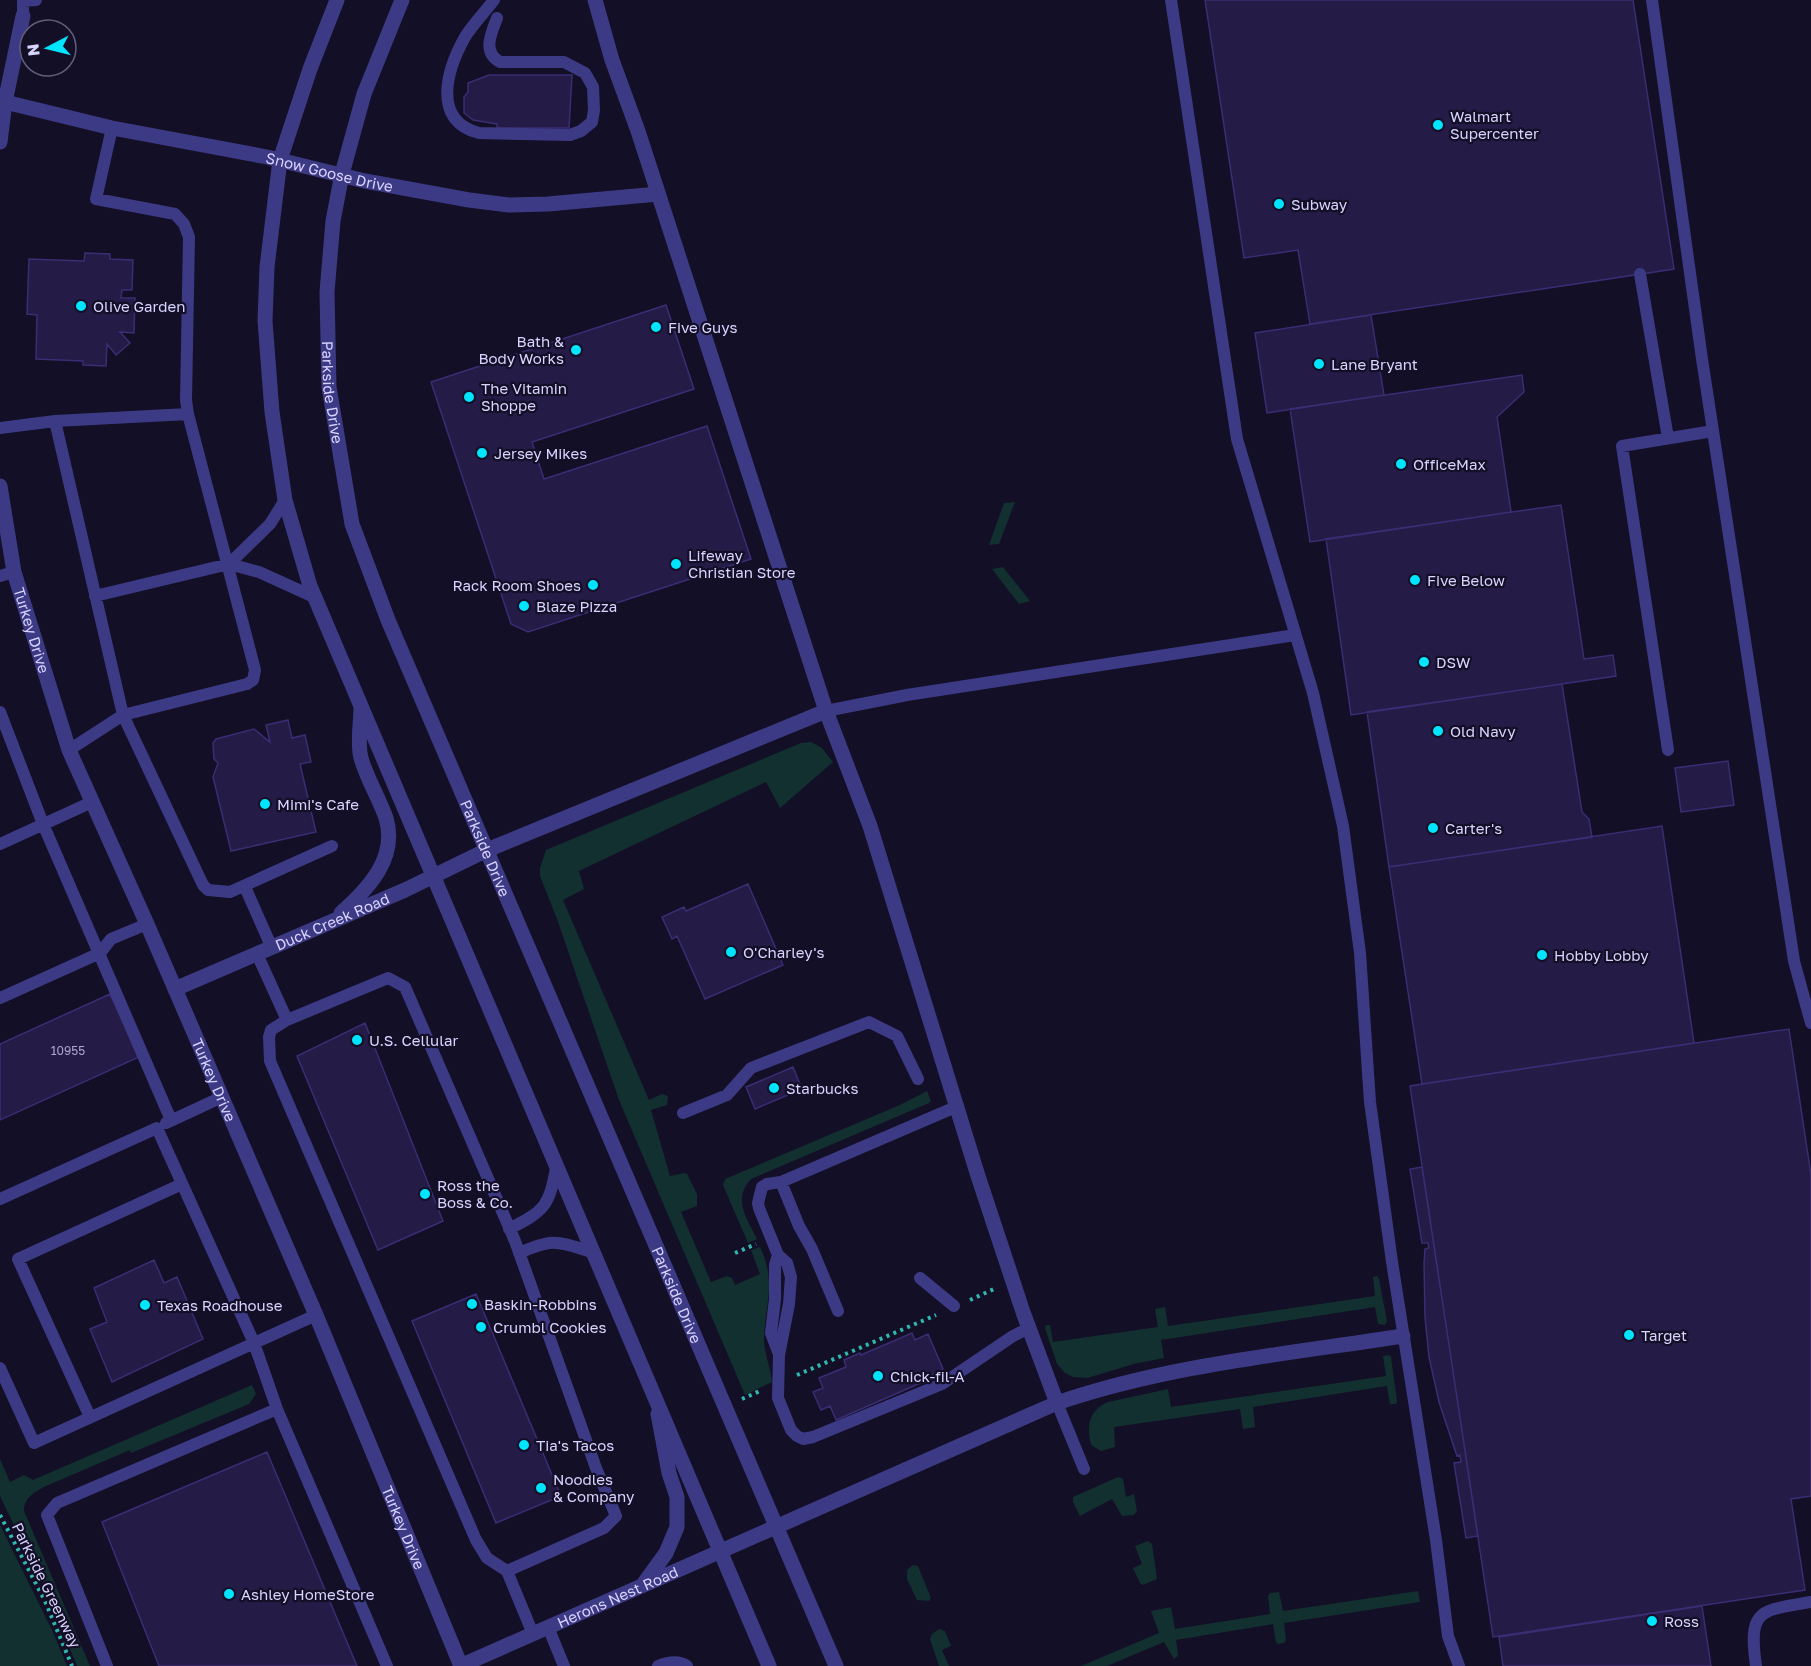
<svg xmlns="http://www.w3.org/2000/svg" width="1811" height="1666" viewBox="0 0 1811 1666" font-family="'Golos Text',sans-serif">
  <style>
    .green { fill: #12302f }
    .building { fill: #241b47; stroke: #3b2d73; stroke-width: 1.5 }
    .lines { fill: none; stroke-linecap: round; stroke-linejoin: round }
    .path { stroke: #2fb8b0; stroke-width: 4; stroke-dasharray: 3 4.5; stroke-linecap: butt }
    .service { stroke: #3d3a85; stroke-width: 12 }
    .minor { stroke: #3d3a85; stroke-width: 15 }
    .tertiary { stroke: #3d3a85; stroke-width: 15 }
    .poi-dot { fill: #00e5ff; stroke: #130f26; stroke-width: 2 }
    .labels { text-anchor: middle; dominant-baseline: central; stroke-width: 4.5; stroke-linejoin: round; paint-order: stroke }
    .number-label { font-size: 12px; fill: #aca6d1 }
    .poi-label { font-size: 15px; fill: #d9d4ff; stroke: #130f26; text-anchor: start }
    .street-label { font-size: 15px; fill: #d9d4ff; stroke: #130f26 }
  </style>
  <rect width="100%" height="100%" fill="#130f26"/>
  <path class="green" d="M 1015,502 L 999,544 L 989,545 L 1004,503 Z
    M 1003,567 L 1030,601 L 1019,604 L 992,569 Z
    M 811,742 L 822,748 L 833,762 L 780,808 L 766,782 L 579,871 L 584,889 L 563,900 L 649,1100 L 662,1094 L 668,1096 L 667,1105 L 651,1110 L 670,1176 L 684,1173 L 687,1174 L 697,1194 L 697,1206 L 681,1212 L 711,1282 L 727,1276 L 732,1278 L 735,1285 L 760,1274 L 751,1250 L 760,1247 C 777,1284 765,1302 764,1340 C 764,1353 771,1368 772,1382 L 745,1395 L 619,1100 L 557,919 L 540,876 L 540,868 L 546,850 L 801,743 Z
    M 927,1091 L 931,1101 L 929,1103 L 751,1179 C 732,1200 747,1218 757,1239 L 748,1243 L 723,1185 L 725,1179 L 900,1105 Z
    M 1377,1276 L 1379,1279 L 1387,1321 L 1385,1325 L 1378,1324 L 1375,1307 L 1161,1340 L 1164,1358 L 1134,1364 L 1087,1378 L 1073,1377 L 1065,1373 L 1057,1364 L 1045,1328 L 1046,1325 L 1050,1325 L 1053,1342 L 1158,1327 L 1155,1309 L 1165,1307 L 1168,1326 L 1375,1296 L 1373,1277 Z
    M 1389,1355 L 1391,1357 L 1397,1401 L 1396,1404 L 1390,1404 L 1387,1386 L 1253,1407 L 1255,1427 L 1243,1429 L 1240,1409 L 1114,1427 L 1115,1447 L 1101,1451 L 1091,1445 C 1086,1426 1089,1410 1108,1402 L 1168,1389 L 1171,1407 L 1386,1376 L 1383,1356 Z
    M 252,1385 L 256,1394 L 249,1404 L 131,1453 L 130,1450 L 46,1486 C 35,1492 24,1497 24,1511 L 90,1666 L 77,1666 L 49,1598 L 0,1496 L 0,1459 L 10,1482 L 24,1475 L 33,1480 Z
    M 1118,1477 L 1123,1479 L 1126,1497 L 1134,1494 L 1137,1511 L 1134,1515 L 1122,1516 L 1112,1499 L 1080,1516 L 1073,1502 L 1073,1497 Z
    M 0,1525 L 53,1632 L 67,1666 L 0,1666 Z
    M 1148,1541 L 1152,1544 L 1157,1579 L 1143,1585 L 1140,1583 L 1133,1568 L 1142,1564 L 1135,1546 Z
    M 913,1565 L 918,1566 L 931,1598 L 929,1601 L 917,1600 L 907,1579 L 907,1570 Z
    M 1418,1591 L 1420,1602 L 1284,1623 L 1286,1640 L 1284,1643 L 1278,1644 L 1276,1642 L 1273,1624 L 1176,1640 L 1178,1656 L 1174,1659 L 1164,1642 L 1107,1666 L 1081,1666 L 1159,1633 L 1151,1611 L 1171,1607 L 1175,1629 L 1270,1614 L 1268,1596 L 1270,1593 L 1279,1592 L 1283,1611 Z
    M 939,1629 L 945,1631 L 951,1646 L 942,1650 L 949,1666 L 939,1666 L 930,1639 L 932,1634 Z"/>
  <path class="building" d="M 1205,0 L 1633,0 L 1674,269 L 1310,324 L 1298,250 L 1244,258 Z
    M 489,75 L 572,75 L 569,128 L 497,128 L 497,124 L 473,120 L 464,113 L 464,97 L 468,92 L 468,83 Z
    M 85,253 L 110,254 L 110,259 L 133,260 L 132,290 L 122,290 L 121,298 L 135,298 L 134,333 L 120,332 L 130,343 L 116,355 L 107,344 L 106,366 L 83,365 L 83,361 L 36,359 L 37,315 L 27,314 L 29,259 L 84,261 Z
    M 666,305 L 694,389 L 532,442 L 544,479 L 707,426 L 751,559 L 528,632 L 511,624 L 431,382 Z
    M 1371,315 L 1384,395 L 1267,413 L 1255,333 Z
    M 1522,375 L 1524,392 L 1497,417 L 1511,512 L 1310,542 L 1290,409 Z
    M 1561,505 L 1584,659 L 1613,655 L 1616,676 L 1351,715 L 1326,539 Z
    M 1562,684 L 1582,812 L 1589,819 L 1592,837 L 1389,867 L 1367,712 Z
    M 288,720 L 292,738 L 305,735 L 311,762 L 300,764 L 316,832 L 231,851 L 213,777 L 218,763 L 214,759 L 213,743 L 216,739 L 254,729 L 270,742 L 266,725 Z
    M 1728,761 L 1734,805 L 1681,812 L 1675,768 Z
    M 1662,826 L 1694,1043 L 1422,1084 L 1389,867 Z
    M 748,884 L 783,965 L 705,999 L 677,936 L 672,939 L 662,917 L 684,907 L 686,911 Z
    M 110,994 L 139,1057 L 0,1120 L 0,1044 Z
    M 365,1023 L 443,1221 L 378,1250 L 297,1056 Z
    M 1789,1029 L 1811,1175 L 1811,1496 L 1791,1499 L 1805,1590 L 1493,1637 L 1410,1086 Z
    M 793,1067 L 802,1089 L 755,1109 L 746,1087 Z
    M 1422,1167 L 1478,1536 L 1466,1538 L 1454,1463 L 1461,1462 L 1460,1455 L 1457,1456 L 1439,1402 L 1429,1357 L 1425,1317 L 1424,1263 L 1425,1249 L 1429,1248 L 1428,1243 L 1422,1243 L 1410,1169 Z
    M 154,1260 L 164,1283 L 177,1277 L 203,1339 L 112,1382 L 90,1329 L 107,1322 L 94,1288 Z
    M 476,1294 L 561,1496 L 496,1523 L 412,1321 Z
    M 912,1333 L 915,1340 L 928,1334 L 943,1369 L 931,1375 L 932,1378 L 836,1420 L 830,1406 L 821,1410 L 813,1392 L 823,1388 L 819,1378 L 846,1367 L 844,1360 L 860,1353 L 861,1355 Z
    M 267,1452 L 357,1666 L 159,1666 L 102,1522 Z
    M 1702,1606 L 1711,1666 L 1503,1666 L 1499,1637 Z"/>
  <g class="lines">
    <path class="path" d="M 735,1253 L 756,1244
      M 970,1300 L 996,1288
      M 797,1375 L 936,1315
      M 742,1399 L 760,1391
      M 0,1515 L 45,1601 L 72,1666"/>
    <path class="service" d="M 494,0 C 485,12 473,24 465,37 C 447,69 431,121 479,133 L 570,135 L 581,131 L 592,122 L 594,110 L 593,87 L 585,73 L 564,62 L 500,62 C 482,52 491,34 497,18
      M 1171,0 L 1237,439 L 1313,693 L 1343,826 L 1360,953 L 1370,1102 L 1392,1262 L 1436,1540 L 1448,1636 L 1459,1666
      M 1652,0 L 1702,359 L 1794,961 L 1811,1023
      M 23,16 L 23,1 L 36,0
      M 1640,274 L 1668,438
      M 55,421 L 188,414
      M 0,428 L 55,421 L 123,715 L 203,885 L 208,890 L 230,892 L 332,846
      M 229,564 L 270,524 L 285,500
      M 0,576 L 14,572
      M 95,596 L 229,564 L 259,572 L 314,597
      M 826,711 L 907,695 L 1295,635
      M 0,712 L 43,824 L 171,1120
      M 69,750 L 123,715 L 247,684 L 253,680 L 255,670 L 188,414 L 186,400 L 189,237 L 184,224 L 175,214 L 96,199 L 112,128
      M 1668,750 L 1622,446 L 1713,431
      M 0,844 L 92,802
      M 245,887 L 272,948
      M 257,954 L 287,1020 L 388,978 L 405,987 L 515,1241 L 596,1468 L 616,1516 L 604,1528 L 507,1571 L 533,1634
      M 0,998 L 100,953 L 111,939 L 147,924
      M 287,1020 L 271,1030 L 269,1037 L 270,1061 L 476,1540 L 487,1558 L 507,1571
      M 958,1106 L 781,1182 L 767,1184 L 762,1187 L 758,1203 L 759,1208 L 778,1255 L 787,1263 L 791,1277 L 789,1304 L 779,1355 L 778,1398 L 791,1430 L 797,1436 L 803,1439 L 813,1437 L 942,1384 L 1013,1336 L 1029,1328
      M 683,1113 L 727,1095 L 751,1068 L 869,1022 L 897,1036 L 918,1079
      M 166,1123 L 222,1097
      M 781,1182 L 799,1226 L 812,1249 L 838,1311
      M 0,1199 L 157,1128 L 254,1343 L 277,1409 L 387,1666
      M 509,1229 C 544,1211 549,1207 556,1168
      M 519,1253 C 554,1238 556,1241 592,1252
      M 778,1255 L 775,1265 L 775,1299 L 771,1333 L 779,1354
      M 920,1278 L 954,1306
      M 0,1368 L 34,1443 L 316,1315
      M 1057,1403 L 1084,1469
      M 90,1417 L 18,1259 L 182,1184
      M 548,1627 L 564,1666
      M 107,1666 L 47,1515 L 57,1503 L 277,1409
      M 658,1666 C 668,1662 678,1660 687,1666
      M 1756,1666 C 1748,1608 1760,1611 1811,1602"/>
    <g class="minor">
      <path d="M 595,0 L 612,60 L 638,131 L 826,711 L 870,826 L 978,1176 L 1023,1312 L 1057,1403"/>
      <path id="s1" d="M 5,102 L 112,128 L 267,157 L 365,181 L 469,200 L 509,205 L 548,204 L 658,194"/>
      <path d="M 0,142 L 5,102 L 23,16"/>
      <path id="s2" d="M 0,486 L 14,572 L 69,750 L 147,924 L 316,1315 L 461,1666"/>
      <path d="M 341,913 C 368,889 398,858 386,818 C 379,798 367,779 361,758 C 357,743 361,723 361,707"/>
      <path id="s3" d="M 175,989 L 405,890 L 487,850 L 826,711"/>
      <path d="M 645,1582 L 666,1553 L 677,1527 L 677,1497 L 669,1473 L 658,1414"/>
      <path id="s4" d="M 460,1666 L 1057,1403 C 1168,1365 1287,1354 1403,1336"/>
    </g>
    <g class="tertiary">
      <path d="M 337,0 L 310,69 L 280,160 L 267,267 L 265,321 L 272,412 L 285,500 L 310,586 L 769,1666"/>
      <path id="s5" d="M 402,0 L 364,94 L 342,174 L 333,221 L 327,292 L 329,387 L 352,524 L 388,620 L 836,1666"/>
    </g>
  </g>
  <g class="poi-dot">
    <circle cx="1438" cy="125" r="6"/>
    <circle cx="1279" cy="204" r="6"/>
    <circle cx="81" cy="306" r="6"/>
    <circle cx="656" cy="327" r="6"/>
    <circle cx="576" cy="350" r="6"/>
    <circle cx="1319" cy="364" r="6"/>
    <circle cx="469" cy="397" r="6"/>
    <circle cx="482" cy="453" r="6"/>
    <circle cx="1401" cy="464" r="6"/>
    <circle cx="676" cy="564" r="6"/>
    <circle cx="1415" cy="580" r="6"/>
    <circle cx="593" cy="585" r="6"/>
    <circle cx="524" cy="606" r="6"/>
    <circle cx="1424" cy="662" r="6"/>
    <circle cx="1438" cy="731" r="6"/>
    <circle cx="265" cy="804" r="6"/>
    <circle cx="1433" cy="828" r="6"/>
    <circle cx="731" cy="952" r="6"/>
    <circle cx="1542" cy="955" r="6"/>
    <circle cx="357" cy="1040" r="6"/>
    <circle cx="774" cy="1088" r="6"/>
    <circle cx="425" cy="1194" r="6"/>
    <circle cx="472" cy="1304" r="6"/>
    <circle cx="145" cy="1305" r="6"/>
    <circle cx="481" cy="1327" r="6"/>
    <circle cx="1629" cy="1335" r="6"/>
    <circle cx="878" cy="1376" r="6"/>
    <circle cx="524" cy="1445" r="6"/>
    <circle cx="541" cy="1488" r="6"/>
    <circle cx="229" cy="1594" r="6"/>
    <circle cx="1652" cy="1621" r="6"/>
  </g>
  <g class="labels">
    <g class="number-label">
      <text x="68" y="1050">10955</text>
    </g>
    <g class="poi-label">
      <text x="1450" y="116">Walmart<tspan x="1450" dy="17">Supercenter</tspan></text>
      <text x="1291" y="204">Subway</text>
      <text x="93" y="306">Olive Garden</text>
      <text x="668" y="327">Five Guys</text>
      <text x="564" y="341" text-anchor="end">Bath &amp;<tspan x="564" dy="17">Body Works</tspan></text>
      <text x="1331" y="364">Lane Bryant</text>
      <text x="481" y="388">The Vitamin<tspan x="481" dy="17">Shoppe</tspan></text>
      <text x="494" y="453">Jersey Mikes</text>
      <text x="1413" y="464">OfficeMax</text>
      <text x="688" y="555">Lifeway<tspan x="688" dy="17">Christian Store</tspan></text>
      <text x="1427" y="580">Five Below</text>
      <text x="581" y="585" text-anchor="end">Rack Room Shoes</text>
      <text x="536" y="606">Blaze Pizza</text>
      <text x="1436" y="662">DSW</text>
      <text x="1450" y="731">Old Navy</text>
      <text x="277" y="804">Mimi's Cafe</text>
      <text x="1445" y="828">Carter's</text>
      <text x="743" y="952">O'Charley's</text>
      <text x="1554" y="955">Hobby Lobby</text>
      <text x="369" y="1040">U.S. Cellular</text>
      <text x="786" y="1088">Starbucks</text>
      <text x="437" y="1185">Ross the<tspan x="437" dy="17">Boss &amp; Co.</tspan></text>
      <text x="484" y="1304">Baskin-Robbins</text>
      <text x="157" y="1305">Texas Roadhouse</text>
      <text x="493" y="1327">Crumbl Cookies</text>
      <text x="1641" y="1335">Target</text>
      <text x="890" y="1376">Chick-fil-A</text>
      <text x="536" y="1445">Tia's Tacos</text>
      <text x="553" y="1479">Noodles<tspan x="553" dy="17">&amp; Company</tspan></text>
      <text x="241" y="1594">Ashley HomeStore</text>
      <text x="1664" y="1621">Ross</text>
    </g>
    <g class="street-label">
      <text stroke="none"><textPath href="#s1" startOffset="332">Snow Goose Drive</textPath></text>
      <text stroke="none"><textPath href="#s5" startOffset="404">Parkside Drive</textPath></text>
      <text stroke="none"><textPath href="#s2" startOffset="148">Turkey Drive</textPath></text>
      <text stroke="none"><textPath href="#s5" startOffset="888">Parkside Drive</textPath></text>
      <text stroke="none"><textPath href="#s3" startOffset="171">Duck Creek Road</textPath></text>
      <text stroke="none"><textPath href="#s2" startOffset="634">Turkey Drive</textPath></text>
      <text stroke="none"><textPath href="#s5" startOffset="1374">Parkside Drive</textPath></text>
      <text stroke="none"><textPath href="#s2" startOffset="1120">Turkey Drive</textPath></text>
      <text transform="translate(47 1585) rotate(64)">Parkside Greenway</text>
      <text stroke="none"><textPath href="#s4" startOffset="172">Herons Nest Road</textPath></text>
    </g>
  </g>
  <g transform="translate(48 48) rotate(263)"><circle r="28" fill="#130f26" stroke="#625e7d" stroke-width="1.5"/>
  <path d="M0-4.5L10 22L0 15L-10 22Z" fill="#00e5ff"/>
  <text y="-9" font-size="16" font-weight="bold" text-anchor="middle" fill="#d9d4ff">N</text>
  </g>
</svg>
